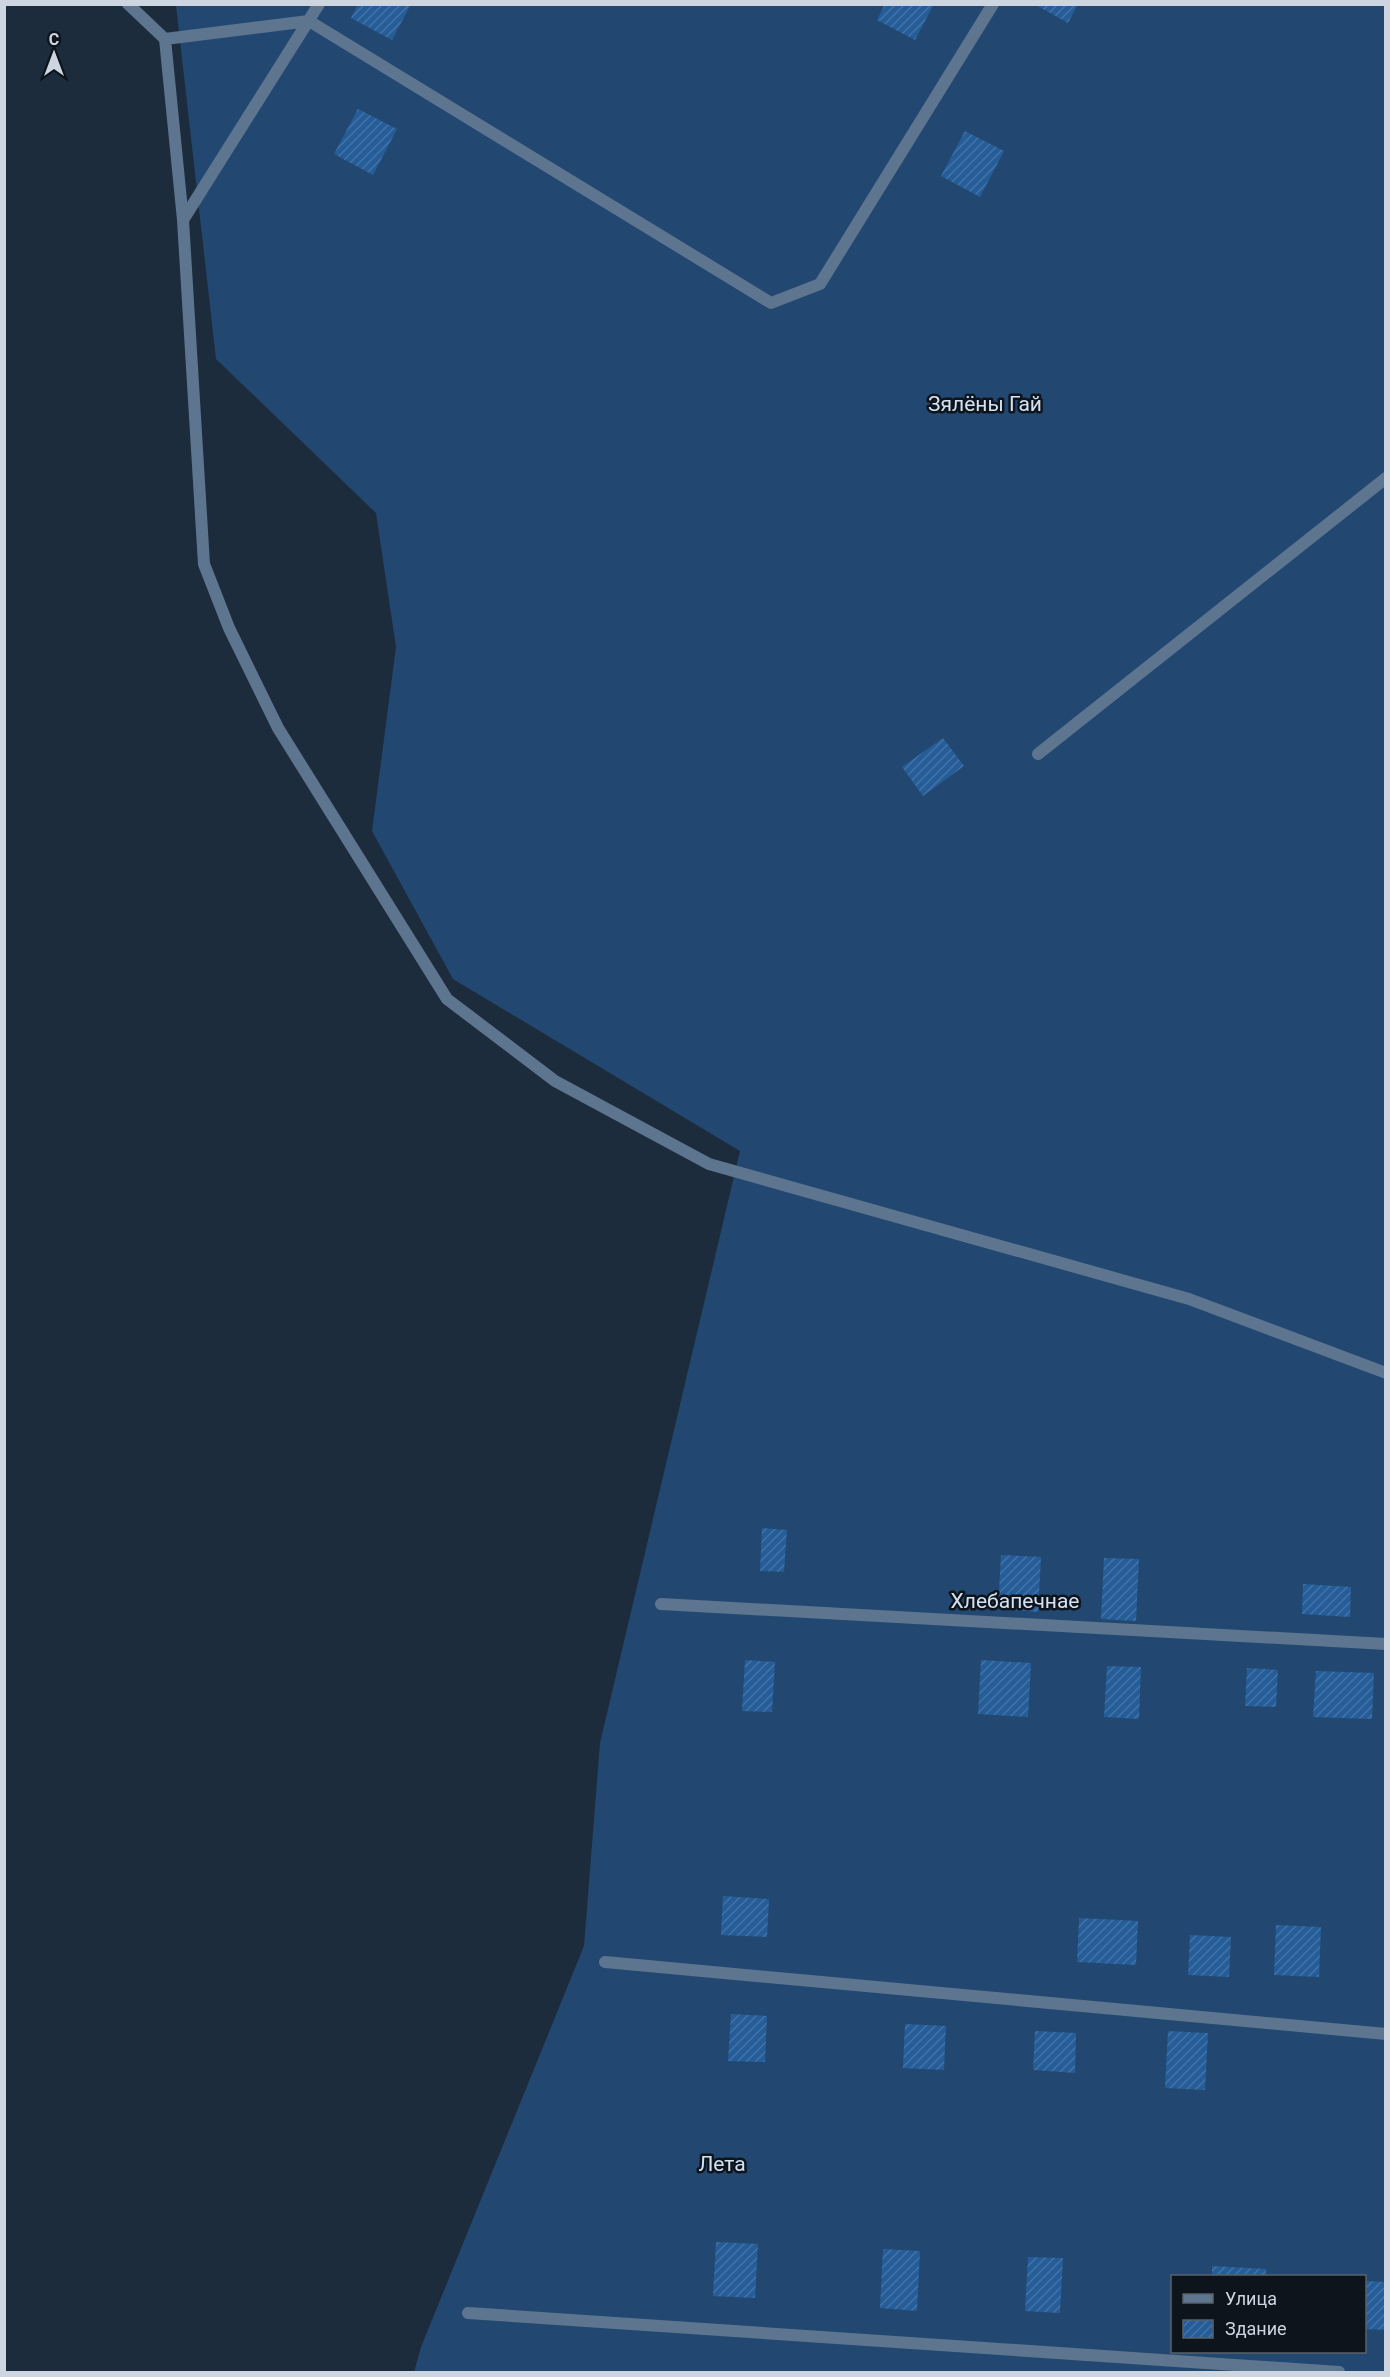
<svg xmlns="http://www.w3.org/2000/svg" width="1390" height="2377" viewBox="0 0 1390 2377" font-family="Roboto,sans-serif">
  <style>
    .garden { fill: #224871; fill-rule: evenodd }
    .building { fill: url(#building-hatch) }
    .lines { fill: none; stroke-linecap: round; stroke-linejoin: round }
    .service { stroke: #5e7590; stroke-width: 12 }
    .minor { stroke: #5e7590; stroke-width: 12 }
    .labels { text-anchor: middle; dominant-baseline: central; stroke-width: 5; stroke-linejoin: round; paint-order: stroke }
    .park-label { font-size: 21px; fill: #d3e2f3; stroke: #0d141b }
  </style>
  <defs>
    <pattern id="building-hatch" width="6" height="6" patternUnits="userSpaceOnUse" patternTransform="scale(1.5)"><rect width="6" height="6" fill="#255d98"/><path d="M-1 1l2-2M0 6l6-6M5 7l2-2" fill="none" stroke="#4373a6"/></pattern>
  </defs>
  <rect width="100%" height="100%" fill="#1d2c3c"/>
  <path class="garden" d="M 176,5 L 1385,5 L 1385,2372 L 414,2372 L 421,2347 L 584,1946 L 600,1743 L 740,1151 L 453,979 L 372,831 L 396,647 L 376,513 L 216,359 ZM 1172,2276 L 1364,2276 L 1364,2352 L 1172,2352 Z"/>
  <path class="building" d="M 358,4 L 411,4 L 392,40 L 351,18 Z
    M 885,4 L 934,4 L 915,40 L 877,20 Z
    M 1034,4 L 1078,4 L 1068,23 Z
    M 358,109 L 397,129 L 373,175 L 334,154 Z
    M 965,131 L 1004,151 L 980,197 L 941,176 Z
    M 943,738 L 964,766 L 923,796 L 902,767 Z
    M 762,1528 L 787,1530 L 784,1572 L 760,1571 Z
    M 1001,1555 L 1041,1557 L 1038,1612 L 998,1609 Z
    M 1104,1558 L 1139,1559 L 1136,1621 L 1101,1619 Z
    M 1303,1584 L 1351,1587 L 1350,1617 L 1302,1614 Z
    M 745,1660 L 775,1662 L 772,1712 L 742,1711 Z
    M 981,1660 L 1031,1663 L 1028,1717 L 978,1714 Z
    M 1107,1666 L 1141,1667 L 1139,1719 L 1104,1717 Z
    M 1247,1668 L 1278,1670 L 1276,1707 L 1245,1706 Z
    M 1316,1671 L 1374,1673 L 1372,1719 L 1313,1717 Z
    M 723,1896 L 769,1899 L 767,1937 L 721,1935 Z
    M 1079,1918 L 1138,1921 L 1136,1965 L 1077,1962 Z
    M 1276,1925 L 1321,1927 L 1319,1977 L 1274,1975 Z
    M 1190,1935 L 1231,1937 L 1229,1977 L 1188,1975 Z
    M 731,2014 L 767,2016 L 765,2062 L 728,2061 Z
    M 905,2024 L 946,2026 L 944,2070 L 903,2068 Z
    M 1035,2031 L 1076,2033 L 1075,2073 L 1033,2070 Z
    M 1168,2031 L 1208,2033 L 1205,2090 L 1165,2088 Z
    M 716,2242 L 758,2244 L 755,2298 L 713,2296 Z
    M 883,2249 L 920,2251 L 917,2311 L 880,2308 Z
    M 1028,2257 L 1063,2258 L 1060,2313 L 1025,2311 Z
    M 1212,2266 L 1266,2269 L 1266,2276 L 1212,2276 Z
    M 1364,2281 L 1386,2282 L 1386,2330 L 1364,2329 Z"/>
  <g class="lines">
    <path class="service" d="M 165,39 L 309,21 L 771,303 L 820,284 L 993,4
      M 183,220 L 319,4
      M 1038,754 L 1386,478
      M 661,1604 L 1386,1644
      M 605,1962 L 1386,2034
      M 468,2313 L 1339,2372"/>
    <path class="minor" d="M 128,4 L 165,39 L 183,220 L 204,564 L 229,628 L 278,728 L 447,999 L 555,1081 L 709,1164 L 1189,1299 L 1386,1373"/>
  </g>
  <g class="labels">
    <g class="park-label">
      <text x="985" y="404">Зялёны Гай</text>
      <text x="1015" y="1601">Хлебапечнае</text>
      <text x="722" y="2164">Лета</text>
    </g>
  </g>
  <rect width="1390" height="2377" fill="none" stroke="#ccd5e0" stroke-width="12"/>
  <rect x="1171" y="2275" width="195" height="78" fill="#0d141b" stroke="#59616a" stroke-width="1.5"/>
  <rect x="1183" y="2294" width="30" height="9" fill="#5e7590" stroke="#59616a" stroke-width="1.5"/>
  <text x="1225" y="2305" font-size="18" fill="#ccd5e0">Улица</text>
  <rect x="1183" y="2320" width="30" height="18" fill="url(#building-hatch)" stroke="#59616a" stroke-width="1.5"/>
  <text x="1225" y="2335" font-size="18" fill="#ccd5e0">Здание</text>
  <g transform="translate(54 54)" stroke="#0d141b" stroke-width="4.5" paint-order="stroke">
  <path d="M0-4.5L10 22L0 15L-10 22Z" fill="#ccd5e0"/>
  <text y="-9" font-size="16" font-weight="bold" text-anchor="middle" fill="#ccd5e0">С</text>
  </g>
</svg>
